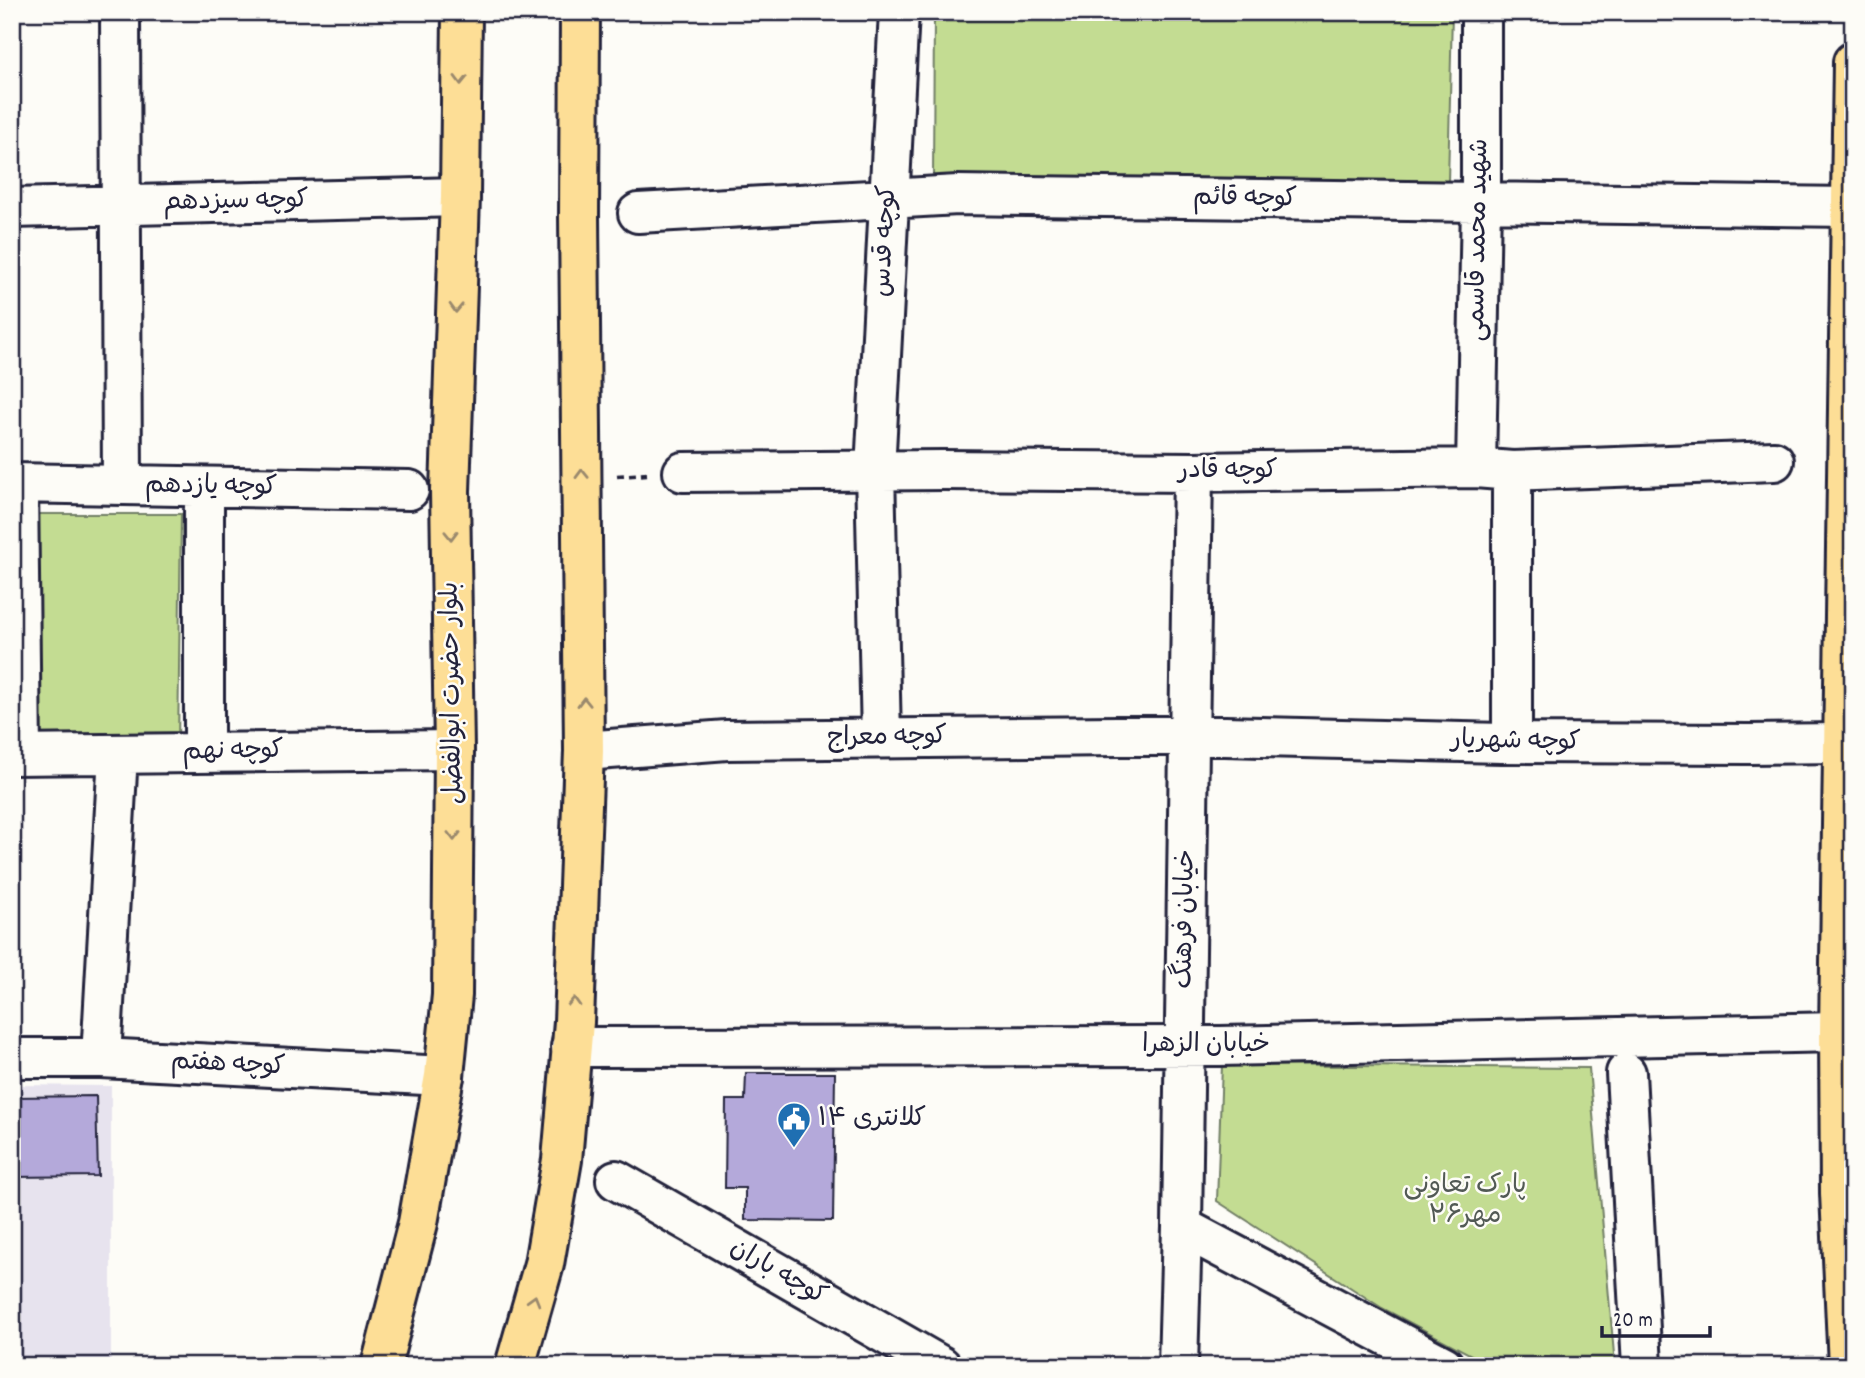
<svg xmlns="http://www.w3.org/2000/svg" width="1865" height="1378" viewBox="0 0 1865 1378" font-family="Dekko,'Playpen Sans Arabic',sans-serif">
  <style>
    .built { fill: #e7e3ee }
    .green { fill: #c3dc92; stroke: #727f66; stroke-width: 2 }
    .building { fill: #b4a9da; stroke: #22223b; stroke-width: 2 }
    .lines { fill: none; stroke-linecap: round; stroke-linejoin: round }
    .minor-casing { stroke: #22223b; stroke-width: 44 }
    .major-casing { stroke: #22223b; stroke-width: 44 }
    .path { stroke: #22223b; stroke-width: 4.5; stroke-dasharray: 7 5; stroke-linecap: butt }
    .minor { stroke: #fdfcf7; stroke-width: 38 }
    .major { stroke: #fdde96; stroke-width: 38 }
    .oneway { stroke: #9a896d }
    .labels { text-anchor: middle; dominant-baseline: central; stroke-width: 5; stroke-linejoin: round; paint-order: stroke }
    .street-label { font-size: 26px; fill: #22223b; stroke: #fdfcf7 }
    .poi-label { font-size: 26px; fill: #22223b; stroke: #fdfcf7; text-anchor: start }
    .park-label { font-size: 26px; fill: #525a55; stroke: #fdfcf7 }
  </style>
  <rect width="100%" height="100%" fill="#fdfcf7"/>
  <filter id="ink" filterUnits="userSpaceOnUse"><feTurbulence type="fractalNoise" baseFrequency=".0143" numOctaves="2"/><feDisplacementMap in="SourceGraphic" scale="14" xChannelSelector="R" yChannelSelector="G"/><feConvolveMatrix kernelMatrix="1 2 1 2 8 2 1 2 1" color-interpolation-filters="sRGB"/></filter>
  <g filter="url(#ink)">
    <path class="built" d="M 12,1085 L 111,1086 L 111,1366 L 12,1366 Z"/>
    <path class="green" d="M 934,12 L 1452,12 L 1448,182 L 933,179 Z
      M 33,514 L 181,514 L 178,746 L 35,744 Z
      M 1222,1065 L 1589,1068 L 1615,1366 L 1492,1366 L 1382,1308 L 1217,1201 Z"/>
    <path class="building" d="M 746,1073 L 835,1073 L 833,1221 L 745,1220 L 745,1188 L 725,1188 L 726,1100 L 745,1100 Z
      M 96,1096 L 98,1176 L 12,1177 L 12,1097 Z"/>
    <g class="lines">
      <g class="minor-casing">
        <path id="minor" d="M 120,12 L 122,485
          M 12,208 L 460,197
          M 638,213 L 958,195 L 1853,207
          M 1476,468 L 1481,202 L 1481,12
          M 1512,471 L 1512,743
          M 683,472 L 944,470 L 1193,472 L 1476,468 L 1512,471 L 1774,461
          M 12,483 L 409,490
          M 18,483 L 21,754
          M 204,487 L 204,752
          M 881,738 L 875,470 L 899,12
          M 584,751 L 727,740 L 1118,736 L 1225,736 L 1502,743 L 1750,744 L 1843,743
          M 12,755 L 454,750
          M 571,1047 L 1220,1046 L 1839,1032
          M 12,1058 L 101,1058 L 444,1076
          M 101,1058 L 118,754
          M 1626,1073 L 1642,1366
          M 616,1180 L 941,1366
          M 1182,1227 L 1444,1366
          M 1178,1366 L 1182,1227 L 1193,472"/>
      </g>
      <g class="major-casing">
        <path id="major" d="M 381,1366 L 418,1223 L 444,1076 L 452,995 L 454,750 L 450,491 L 460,197 L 462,12
          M 515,1366 L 544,1264 L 562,1160 L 574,1022 L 584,751 L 579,215 L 580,12
          M 1848,1366 L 1840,1193 L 1839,1032 L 1853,62"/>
      </g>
      <path class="path" d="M 617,476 L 647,474"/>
      <use href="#minor" class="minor"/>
      <use href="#major" class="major"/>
    </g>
    <defs><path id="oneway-chevron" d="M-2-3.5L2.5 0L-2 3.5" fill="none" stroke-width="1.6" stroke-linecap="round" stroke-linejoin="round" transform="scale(1.75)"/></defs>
    <g class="oneway">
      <use href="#oneway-chevron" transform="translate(461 80) rotate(91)"/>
      <use href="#oneway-chevron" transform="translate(456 308) rotate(92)"/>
      <use href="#oneway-chevron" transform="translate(582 474) rotate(-91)"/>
      <use href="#oneway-chevron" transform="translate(451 535) rotate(89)"/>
      <use href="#oneway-chevron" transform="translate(584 702) rotate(-91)"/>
      <use href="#oneway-chevron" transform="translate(454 836) rotate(90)"/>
      <use href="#oneway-chevron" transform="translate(574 1002) rotate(-88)"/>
      <use href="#oneway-chevron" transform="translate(534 1300) rotate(-74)"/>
    </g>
  </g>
  <defs>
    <g id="civic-pin" transform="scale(1.75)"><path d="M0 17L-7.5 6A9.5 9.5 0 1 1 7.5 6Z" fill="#1f6fb2" stroke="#fdfcf7"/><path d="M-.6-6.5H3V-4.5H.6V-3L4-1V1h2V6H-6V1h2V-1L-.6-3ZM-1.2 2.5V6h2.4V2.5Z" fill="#fff"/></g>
  </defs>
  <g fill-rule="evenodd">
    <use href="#civic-pin" x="794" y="1119"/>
  </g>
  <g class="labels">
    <g class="street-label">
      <text transform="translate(1245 199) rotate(1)">کوچه قائم</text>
      <text transform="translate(236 202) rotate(-1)">کوچه سیزدهم</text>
      <text transform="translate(1479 240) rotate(-89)">شهید محمد قاسمی</text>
      <text transform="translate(886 241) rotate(-87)">کوچه قدس</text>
      <text x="1228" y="471">کوچه قادر</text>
      <text transform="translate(211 487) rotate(1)">کوچه یازدهم</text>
      <text transform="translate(453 693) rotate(-91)">بلوار حضرت ابوالفضل</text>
      <text transform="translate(887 738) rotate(-1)">کوچه معراج</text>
      <text transform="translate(1516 742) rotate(1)">کوچه شهریار</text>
      <text transform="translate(233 752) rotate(-1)">کوچه نهم</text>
      <text transform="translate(1186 919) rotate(-89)">خیابان فرهنگ</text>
      <text x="1206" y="1045">خیابان الزهرا</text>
      <text transform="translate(228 1065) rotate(3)">کوچه هفتم</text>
      <text transform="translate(778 1273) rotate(30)">کوچه باران</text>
    </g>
    <g class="poi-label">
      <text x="818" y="1119">کلانتری ۱۴</text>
    </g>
    <g class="park-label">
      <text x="1465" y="1186">پارک تعاونی<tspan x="1465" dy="30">مهر۲۶</tspan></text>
    </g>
  </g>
  <rect width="1865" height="1378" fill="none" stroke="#fdfcf7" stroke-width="42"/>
  <rect x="21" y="21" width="1823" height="1336" fill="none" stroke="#22223b" stroke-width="2.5" filter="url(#ink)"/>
  <path d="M1602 1326v10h108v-10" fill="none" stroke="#22223b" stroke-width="3.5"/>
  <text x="1613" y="1326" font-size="21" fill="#22223b" stroke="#fdfcf7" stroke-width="5" paint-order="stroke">20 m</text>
</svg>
